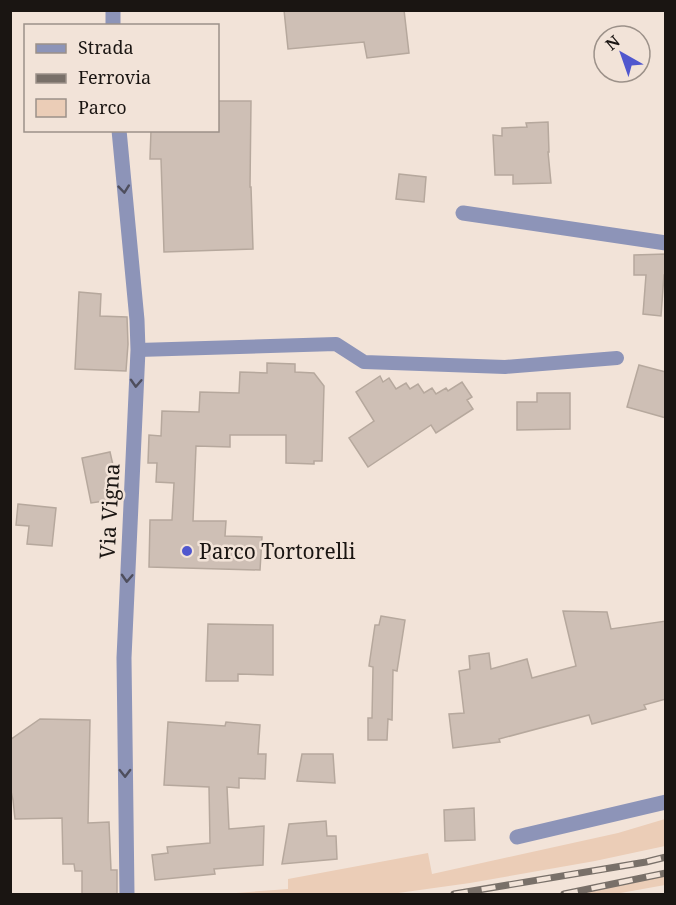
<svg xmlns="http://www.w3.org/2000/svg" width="676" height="905" viewBox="0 0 676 905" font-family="'Noto Serif',serif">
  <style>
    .green { fill: #ebcdb7 }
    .building { fill: #cebfb5; stroke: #b6a89d; stroke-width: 1.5 }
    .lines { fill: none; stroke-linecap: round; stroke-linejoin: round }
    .lane { stroke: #8d94b8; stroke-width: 14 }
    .street { stroke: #8d94b8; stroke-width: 15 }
    .rail-casing { stroke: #797069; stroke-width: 7 }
    .rail { stroke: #f2e3d8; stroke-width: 4.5; stroke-dasharray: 14; stroke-linecap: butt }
    .oneway { stroke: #4e4e5d }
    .poi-dot { fill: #5057ce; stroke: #f2e3d8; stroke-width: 2 }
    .labels { text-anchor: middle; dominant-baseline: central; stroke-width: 5; stroke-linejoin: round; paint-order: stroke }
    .street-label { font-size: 21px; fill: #1a1512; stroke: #f2e3d8 }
    .poi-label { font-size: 21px; fill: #1a1512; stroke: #f2e3d8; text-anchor: start }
  </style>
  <rect width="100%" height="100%" fill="#f2e3d8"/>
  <path class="green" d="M 665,819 L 665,846 L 595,861 L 470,883 L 391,894 L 223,894 L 288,889 L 288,879 L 428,853 L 432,874 L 618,833 Z
    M 665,876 L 665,885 L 615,894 L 577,894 Z"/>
  <path class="building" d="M 284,10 L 404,10 L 409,53 L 367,58 L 364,42 L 288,49 Z
    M 218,101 L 251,101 L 250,187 L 251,187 L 253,249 L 164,252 L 161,159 L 150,159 L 151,130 L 218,130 Z
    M 548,122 L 549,152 L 548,152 L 551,183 L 513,184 L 513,175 L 495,175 L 493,135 L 502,136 L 502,128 L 527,127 L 526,123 Z
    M 399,174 L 426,177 L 424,202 L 396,199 Z
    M 666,254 L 666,275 L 664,275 L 661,316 L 643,314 L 646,275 L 634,275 L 634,255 Z
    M 79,292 L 101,294 L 100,316 L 127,317 L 128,344 L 126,371 L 75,369 Z
    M 267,363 L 295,364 L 295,372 L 314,373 L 324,386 L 322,461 L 314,461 L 314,464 L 286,463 L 286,435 L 230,435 L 230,447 L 196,446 L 193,521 L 226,521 L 225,536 L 262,537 L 260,570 L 149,567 L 150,520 L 172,520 L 174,483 L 156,482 L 157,463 L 148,463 L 149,435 L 161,436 L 162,411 L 199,412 L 200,392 L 239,393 L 240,372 L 267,373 Z
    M 639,365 L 666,372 L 666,418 L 627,407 Z
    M 380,376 L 383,382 L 389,378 L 396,389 L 406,383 L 410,389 L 418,384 L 424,393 L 432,388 L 436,394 L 446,388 L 448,391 L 462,382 L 472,397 L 467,400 L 473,409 L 436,433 L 431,425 L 368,467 L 349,438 L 374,421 L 356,392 Z
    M 537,393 L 570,393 L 570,429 L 517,430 L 517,402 L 537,402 Z
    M 110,452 L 113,465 L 111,500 L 91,503 L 82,458 Z
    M 18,504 L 56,508 L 52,546 L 27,544 L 29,526 L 16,525 Z
    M 563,611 L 607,612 L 611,629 L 666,621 L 666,699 L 644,705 L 646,709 L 592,724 L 589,715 L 499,739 L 500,742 L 453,748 L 449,714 L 464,713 L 459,671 L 470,669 L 469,656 L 489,653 L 491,669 L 527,659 L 532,678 L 576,666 Z
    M 381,616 L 405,620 L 397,671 L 393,670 L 392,720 L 388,719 L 387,740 L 368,740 L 368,718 L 372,718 L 373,667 L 369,666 L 375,625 L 379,625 Z
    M 208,624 L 273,625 L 273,675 L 238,674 L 238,681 L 206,681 Z
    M 40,719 L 90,720 L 88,823 L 109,822 L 111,870 L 117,870 L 117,894 L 82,894 L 82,871 L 75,871 L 74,864 L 63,864 L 62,818 L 15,819 L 13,800 L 10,787 L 10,740 Z
    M 168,722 L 225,726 L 226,722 L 260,725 L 258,754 L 266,754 L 265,779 L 239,778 L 239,788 L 227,787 L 229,829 L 264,826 L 263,865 L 214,869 L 215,874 L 155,880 L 152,855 L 168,853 L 167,847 L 210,843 L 209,787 L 164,785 Z
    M 302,754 L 333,754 L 335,783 L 297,781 Z
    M 474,808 L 475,840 L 445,841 L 444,810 Z
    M 326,821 L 327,836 L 336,836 L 337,859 L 282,864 L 289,824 Z"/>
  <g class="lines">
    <path class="lane" d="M 138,350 L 336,344 L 364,362 L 505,367 L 617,358"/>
    <path class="street" d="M 113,10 L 113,26
      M 119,130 L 137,320 L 138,350 L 124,658 L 127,894
      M 463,213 L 666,243
      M 517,837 L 666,802"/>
    <g class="rail-casing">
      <path id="rail" d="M 454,894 L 646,862 L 666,857
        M 564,894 L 666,873"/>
    </g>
    <use href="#rail" class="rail"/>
  </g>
  <defs><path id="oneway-chevron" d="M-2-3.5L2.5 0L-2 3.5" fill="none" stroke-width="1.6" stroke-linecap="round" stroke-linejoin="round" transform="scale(1.5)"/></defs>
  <g class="oneway">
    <use href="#oneway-chevron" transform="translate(124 189) rotate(84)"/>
    <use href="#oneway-chevron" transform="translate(136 383) rotate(93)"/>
    <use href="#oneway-chevron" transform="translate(127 578) rotate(93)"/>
    <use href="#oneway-chevron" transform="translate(125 773) rotate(89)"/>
  </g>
  <circle class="poi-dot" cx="187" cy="551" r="6"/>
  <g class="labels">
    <g class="street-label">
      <text transform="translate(109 511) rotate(-87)">Via Vigna</text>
    </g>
    <g class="poi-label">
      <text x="199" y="551">Parco Tortorelli</text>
    </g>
  </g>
  <rect width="676" height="905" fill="none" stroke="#1a1512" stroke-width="24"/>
  <rect x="24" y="24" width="195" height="108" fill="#f2e3d8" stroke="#9c9189" stroke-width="1.5"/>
  <rect x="36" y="44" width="30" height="9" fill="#8d94b8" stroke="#9c9189" stroke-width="1.5"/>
  <text x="78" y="54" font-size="18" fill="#1a1512">Strada</text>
  <rect x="36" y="74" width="30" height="9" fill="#797069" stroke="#9c9189" stroke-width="1.5"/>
  <text x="78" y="84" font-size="18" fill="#1a1512">Ferrovia</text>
  <rect x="36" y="99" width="30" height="18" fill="#ebcdb7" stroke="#9c9189" stroke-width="1.5"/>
  <text x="78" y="114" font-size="18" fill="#1a1512">Parco</text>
  <g transform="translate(622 54) rotate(320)"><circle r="28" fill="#f2e3d8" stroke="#9c9189" stroke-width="1.5"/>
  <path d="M0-4.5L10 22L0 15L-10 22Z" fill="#5057ce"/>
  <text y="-9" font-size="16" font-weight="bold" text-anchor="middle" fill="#1a1512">N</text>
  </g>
</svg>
